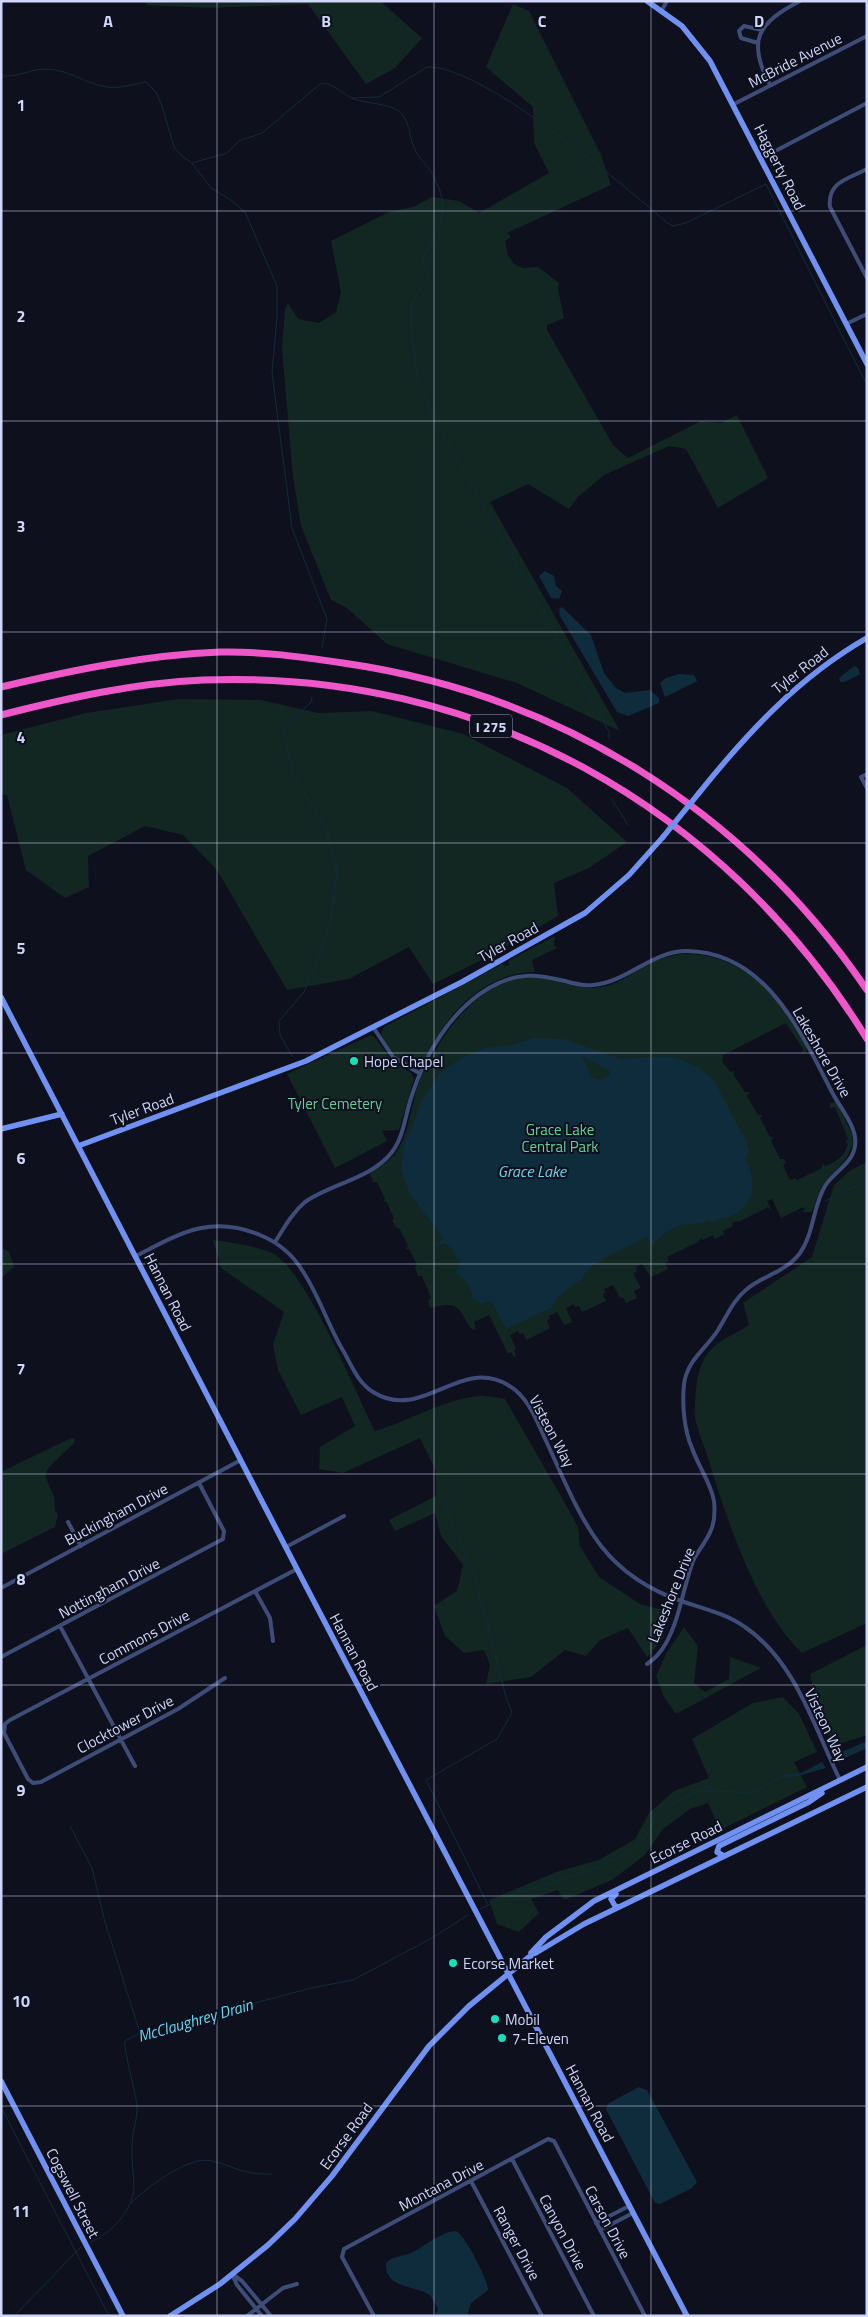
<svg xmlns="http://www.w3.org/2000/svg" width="868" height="2317" viewBox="0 0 868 2317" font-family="'Titillium Web',sans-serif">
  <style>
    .green { fill: #122721 }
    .water { fill: #0f2c3c; fill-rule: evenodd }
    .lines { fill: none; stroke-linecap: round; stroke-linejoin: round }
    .stream { stroke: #0f2c3c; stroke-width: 1 }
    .street { stroke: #3e4c78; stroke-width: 4 }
    .secondary { stroke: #7091f1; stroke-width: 5.5 }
    .highway { stroke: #ee57c9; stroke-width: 7 }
    .secondary-bridge { stroke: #7091f1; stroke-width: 5.5 }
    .grid { fill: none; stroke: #d0d7fa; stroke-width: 1; stroke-opacity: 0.55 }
    .poi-dot { fill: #16e0bc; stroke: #0e101e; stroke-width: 2 }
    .labels { text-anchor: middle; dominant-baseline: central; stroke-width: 4; stroke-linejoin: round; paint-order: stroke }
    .shield { fill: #0e101e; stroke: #969bb8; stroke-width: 1 }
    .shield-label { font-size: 14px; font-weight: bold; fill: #d0d7fa }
    .street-label { font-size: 15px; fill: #d0d7fa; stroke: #0e101e }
    .poi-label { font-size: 15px; fill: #d0d7fa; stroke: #0e101e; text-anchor: start }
    .park-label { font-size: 15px; fill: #64d298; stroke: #0e101e }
    .water-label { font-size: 16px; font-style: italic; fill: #68d7f0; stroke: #0e101e }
    .grid-label { font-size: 16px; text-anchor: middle; font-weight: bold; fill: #d0d7fa; stroke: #0e101e; stroke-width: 4; stroke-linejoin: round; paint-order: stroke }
  </style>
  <rect width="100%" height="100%" fill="#0e101e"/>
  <path class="green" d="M 144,1 L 380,1 L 422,38 L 395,68 L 366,84 L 308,4 L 210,8 L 148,5 Z
    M 513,4 L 529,11 L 601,155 L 611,185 L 507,233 L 511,237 L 505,241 L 508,255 L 514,264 L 523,268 L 538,267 L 559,283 L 558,289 L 564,318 L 547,325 L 547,330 L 613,445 L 628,458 L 701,421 L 721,423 L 737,415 L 768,478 L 718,508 L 686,449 L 669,446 L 604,475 L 578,497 L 569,509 L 528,484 L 490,502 L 620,731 L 517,683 L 387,644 L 347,608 L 331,600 L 301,526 L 293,477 L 282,349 L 285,309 L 288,303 L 298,319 L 319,323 L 336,312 L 341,292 L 331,241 L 389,212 L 413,207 L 432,197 L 459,201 L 479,213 L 549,173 L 534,143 L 533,107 L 486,67 Z
    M 179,699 L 261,700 L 318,713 L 372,711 L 463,734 L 567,788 L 627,842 L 589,868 L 554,883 L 558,916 L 488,957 L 433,984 L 409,947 L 349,979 L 287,990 L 217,870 L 183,835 L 145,826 L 88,856 L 89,887 L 65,898 L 26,870 L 7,795 L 1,794 L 1,735 L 86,713 Z
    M 555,936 L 554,945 L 557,948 L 532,960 L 535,972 C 500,971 464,997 445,1025 C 436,1038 430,1057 418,1067 C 402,1069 386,1047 381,1034 L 384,1027 L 502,964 L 506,966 L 509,965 L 508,961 Z
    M 682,954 C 744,953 780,996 807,1047 L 806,1052 L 802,1053 L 803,1049 L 786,1023 L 723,1055 L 722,1062 L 731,1072 L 735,1071 L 733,1074 L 745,1092 L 750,1092 L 747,1096 L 758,1115 L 762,1115 L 760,1118 L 770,1137 L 773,1137 L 771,1141 L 780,1159 L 784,1159 L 786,1163 L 783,1165 L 790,1180 L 795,1178 L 797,1180 L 822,1168 L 822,1164 L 825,1166 C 837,1161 844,1157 848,1144 L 845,1142 L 848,1139 L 835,1107 L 830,1108 L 830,1103 L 837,1102 L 852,1134 L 853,1144 L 846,1159 L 822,1186 L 812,1212 L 801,1212 L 805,1210 L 803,1207 L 781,1218 L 772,1199 L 767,1201 L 772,1211 L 768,1207 L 738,1222 L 736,1221 L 732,1223 L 733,1226 L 723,1231 L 724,1234 L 715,1239 L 713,1235 L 703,1240 L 701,1238 L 698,1242 L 667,1257 L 669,1261 L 665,1263 L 668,1269 L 651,1277 L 642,1264 L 636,1267 L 637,1272 L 633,1273 L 641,1288 L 634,1291 L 637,1298 L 626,1303 L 623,1297 L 620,1298 L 613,1285 L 604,1289 L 606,1292 L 603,1294 L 606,1301 L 582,1312 L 579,1306 L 575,1307 L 574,1304 L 566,1308 L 572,1322 L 564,1325 L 557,1312 L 549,1316 L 550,1319 L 547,1321 L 550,1328 L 526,1340 L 523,1333 L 520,1334 L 518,1331 L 510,1335 L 516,1349 L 514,1350 L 516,1356 L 514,1357 L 511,1352 L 508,1354 L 489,1315 L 474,1322 L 476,1329 L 473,1330 C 468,1326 467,1322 464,1317 C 456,1300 444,1305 430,1308 L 428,1300 L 431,1298 L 422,1276 L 418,1276 L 415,1267 L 417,1265 L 409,1249 L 406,1249 L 408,1246 L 399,1228 L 396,1228 L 392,1220 L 394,1218 L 386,1201 L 383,1202 L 385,1199 L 377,1182 L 373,1182 L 370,1174 C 377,1167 387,1163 394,1155 C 412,1133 410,1099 423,1073 C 443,1032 484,971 539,978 C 560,980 580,991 602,987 C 617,985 629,975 642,967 C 655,960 668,956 682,954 Z
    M 371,1035 C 380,1040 385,1055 394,1062 C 400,1067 413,1071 414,1079 L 399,1130 L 382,1131 L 387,1141 L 335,1168 L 287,1074 Z
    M 867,1162 L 867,1623 L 802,1653 C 757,1611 727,1520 709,1461 C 705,1447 698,1432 695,1418 C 694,1409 696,1381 699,1372 C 708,1342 726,1340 749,1325 L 743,1303 L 812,1257 L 834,1185 L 851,1170 Z
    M 213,1240 C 232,1243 254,1245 272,1253 C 306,1269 356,1394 375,1431 C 409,1421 442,1400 478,1396 C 487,1395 497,1398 505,1399 L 562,1498 L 578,1527 L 580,1546 L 599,1577 L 640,1604 L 670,1612 L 662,1640 L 647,1657 L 628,1628 L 600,1640 L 586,1656 L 565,1650 L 531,1677 L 486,1684 L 490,1665 L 484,1650 L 464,1653 L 445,1636 L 434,1606 L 457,1591 L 463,1565 L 441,1536 L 435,1513 L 395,1531 L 389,1520 L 436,1496 L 436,1471 L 420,1438 L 343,1473 L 319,1469 L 320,1447 L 355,1426 L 342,1397 L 301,1415 L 278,1370 L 273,1344 L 284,1312 L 221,1268 Z
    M 1,1247 L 9,1252 L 14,1267 L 1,1278 Z
    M 71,1438 L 75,1439 L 74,1443 L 49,1467 L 45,1475 L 54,1497 L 55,1511 L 58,1514 L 55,1527 L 1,1554 L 1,1472 Z
    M 684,1627 L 698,1646 L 694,1683 L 705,1692 L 729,1679 L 730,1657 L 761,1668 L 676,1714 L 664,1697 L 656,1676 L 666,1654 Z
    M 867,1645 L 867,1735 L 836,1745 C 822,1726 814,1698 810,1674 Z
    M 783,1697 L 799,1714 L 817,1752 L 794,1762 L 807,1787 L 720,1830 L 708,1803 L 690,1809 L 663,1829 L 645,1855 L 612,1880 L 564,1900 L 558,1890 L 531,1899 L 539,1913 L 519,1932 L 497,1924 L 489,1900 L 559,1871 L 599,1860 L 635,1839 L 649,1813 L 674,1791 L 709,1778 L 692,1739 L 753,1703 Z"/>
  <path class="water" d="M 545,571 L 554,576 L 556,586 L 562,591 L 559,599 L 551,598 L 539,576 Z
    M 562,607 L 591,635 L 604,673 L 616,688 L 625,693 L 650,690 L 659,698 L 659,703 L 628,716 L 617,712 L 560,616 L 559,609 Z
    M 854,666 L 858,668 L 860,674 L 845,682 L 840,682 L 839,678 Z
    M 680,674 L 694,675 L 697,681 L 665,697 L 660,683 L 666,678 Z
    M 534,1038 L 563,1039 L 621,1059 L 667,1056 L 680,1059 L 699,1068 L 714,1080 L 742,1134 L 744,1135 L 749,1151 L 745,1159 C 757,1178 756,1200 735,1214 C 726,1220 720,1216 712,1223 L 709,1220 C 700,1226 691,1223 681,1225 C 670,1228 661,1236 652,1245 L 647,1237 L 604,1258 L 604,1260 C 592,1264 584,1272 581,1282 L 576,1282 L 558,1297 L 551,1308 L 506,1329 L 491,1301 L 481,1304 L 476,1299 L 473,1301 C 473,1290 465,1277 456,1273 L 459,1264 L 453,1250 L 445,1243 L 435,1246 L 443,1238 L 410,1194 L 401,1170 L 404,1143 L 416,1117 L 420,1103 L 439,1074 L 461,1058 L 485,1048 L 513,1045 ZM 582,1056 L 609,1070 L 610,1075 L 600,1080 L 592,1078 Z
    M 867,1741 L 867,1748 L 841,1760 L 839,1753 Z
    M 822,1762 L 826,1768 L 798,1776 L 782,1778 L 786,1775 L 801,1773 Z
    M 639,2087 L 647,2090 L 697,2182 L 692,2188 L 660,2204 L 655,2203 L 606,2109 L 609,2103 Z
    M 456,2231 C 465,2235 488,2280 488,2290 L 471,2303 L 467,2316 L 435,2316 L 438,2309 L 430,2295 C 415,2285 384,2289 386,2263 C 392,2256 402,2257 411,2253 C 424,2247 442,2231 456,2231 Z"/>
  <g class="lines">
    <path class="stream" d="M 1,76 C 20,77 28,70 43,69 C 67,68 85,84 107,87 C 120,89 134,84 146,82 L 156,92 L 162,106 L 174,147 L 182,156 L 192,163 L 211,188 L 231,200 L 245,212 L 277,286 L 277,317 L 272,373 L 292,528 L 327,619 L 322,647
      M 352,98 L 379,97 L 427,67 C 480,64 624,185 666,222 L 673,226 L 686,223 L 766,184 L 867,385
      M 192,163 L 227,153 L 239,141 L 262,133 L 320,84 C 332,81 343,95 354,99 C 365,103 389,104 397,110 C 411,120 408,134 414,147 C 418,158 428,166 433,175 C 453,212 439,227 422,260 L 429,276 L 411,304 L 411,328 L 418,380 L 431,412 L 609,732 L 609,739
      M 865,347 L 867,347
      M 611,798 L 628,825
      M 292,1056 L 280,1035 L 279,1021 L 304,992 L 320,953 L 330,923 L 337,872 L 326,828 L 293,775 L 284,729 L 311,702 L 312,697
      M 825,1201 L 867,1181
      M 463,1484 L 453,1497 L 443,1502 L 475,1577 L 505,1694 L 512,1713 L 497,1739 L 426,1780 L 488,1905
      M 70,1826 L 92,1868 L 105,1922 L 140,2033
      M 480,1909 L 511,1895 L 588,1871 L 615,1859 L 633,1849 L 645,1837 L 654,1821 L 668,1806 L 701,1790 L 752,1793 L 785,1775 L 795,1775
      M 1,2107 L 109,2316
      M 129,2205 C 145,2189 188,2155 212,2161 C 237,2167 243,2175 271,2174
      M 90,2242 C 110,2235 133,2210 134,2188 C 134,2174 131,2160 132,2146 C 132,2132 138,2118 137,2104 C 135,2092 123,2046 125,2041 L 136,2035 L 311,1988 L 353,1980 L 432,1938 L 468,1915
      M 14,2316 L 81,2247"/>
    <path class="street" d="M 662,10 L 667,1
      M 758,43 L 741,38 L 739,31 L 744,26 L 762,30
      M 770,85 C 746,40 758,23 800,1
      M 734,104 L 867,36
      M 762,158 L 867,103
      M 867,169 C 848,179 827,182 830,207 L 867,278
      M 846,324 L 867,314
      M 867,774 L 861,777 L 867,788
      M 373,1027 L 393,1057 L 419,1073
      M 275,1242 C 284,1228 292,1213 305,1202 C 332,1183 371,1179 392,1152 C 404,1136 405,1116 411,1098 C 424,1056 450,1011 489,988 C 517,972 535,974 565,981 C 575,984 584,986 593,985 C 628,982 651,951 687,951 C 767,952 801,1033 833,1094 C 841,1109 858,1128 855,1146 C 853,1163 834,1172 825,1186 C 813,1206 814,1233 800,1253 C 786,1272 764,1275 747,1289 C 733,1300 727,1316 718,1330 C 706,1349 687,1360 684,1384 C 682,1404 684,1430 692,1448 C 698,1466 711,1483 714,1501 C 715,1511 715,1521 711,1530 C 707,1541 698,1550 693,1561 C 683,1588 680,1618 666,1643 C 661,1652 655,1659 647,1664
      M 136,1256 C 179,1234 210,1214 260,1235 C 277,1242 292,1254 302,1270 C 318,1294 327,1322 341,1347 C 351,1363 356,1381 373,1392 C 423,1423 459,1356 508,1385 C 529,1397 537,1422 547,1443 C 563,1477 578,1516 601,1546 C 623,1574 651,1591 684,1602 C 705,1609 727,1614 745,1627 C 796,1662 814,1727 840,1780
      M 68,1522 L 81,1546
      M 286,1547 L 344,1516
      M 1,1588 L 241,1460
      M 255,1591 L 270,1618 L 273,1641
      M 60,1626 L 135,1766
      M 1,1657 L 223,1539 L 224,1531 L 199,1483
      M 225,1678 L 178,1709 L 41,1782 L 33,1783 L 28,1779 L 4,1733 L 5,1724 L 10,1720 L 297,1569
      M 512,2159 L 594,2316
      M 471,2181 L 542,2316
      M 596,2223 L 629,2206
      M 600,2230 L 633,2213
      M 232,2274 L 242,2281 L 271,2316
      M 232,2274 L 237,2285 L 262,2316
      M 247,2316 L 283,2288 L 297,2284
      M 374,2316 L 342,2257 L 344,2249 L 548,2139 L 554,2141 L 645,2316"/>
    <path class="secondary" d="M 647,1 L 682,26 L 710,61 L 867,364
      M 699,793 C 748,732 799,677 867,638
      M 1,997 L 297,1569 L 687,2316
      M 1,1129 L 62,1114
      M 78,1146 L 306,1061 L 462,982 L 585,913 L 629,875 L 663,837
      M 724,1856 L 717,1852 L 719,1846 L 809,1802 L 822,1793
      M 616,1894 L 611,1899 L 615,1906 L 619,1907
      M 531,1953 L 546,1937 L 594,1901 L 867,1767
      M 1,2081 L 123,2316
      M 170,2316 L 220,2284 L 268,2245 L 295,2219 L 332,2176 L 429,2046 L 469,2006 L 529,1957 L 584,1924 L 867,1787"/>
    <path class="highway" d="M 1,687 C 73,670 146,655 220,652 C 260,651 303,657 343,663 C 559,694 744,810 867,990
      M 1,715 C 68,698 134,683 203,680 C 478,669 724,806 867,1039"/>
    <path class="secondary-bridge" d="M 663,837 L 699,793"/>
  </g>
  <path class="grid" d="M 217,1 L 217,2316M 434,1 L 434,2316M 651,1 L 651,2316M 1,211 L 867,211M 1,421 L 867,421M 1,632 L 867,632M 1,843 L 867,843M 1,1053 L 867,1053M 1,1264 L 867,1264M 1,1474 L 867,1474M 1,1685 L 867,1685M 1,1896 L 867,1896M 1,2106 L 867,2106"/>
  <g class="poi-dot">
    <circle cx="354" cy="1061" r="5"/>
    <circle cx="453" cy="1963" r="5"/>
    <circle cx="495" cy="2019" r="5"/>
    <circle cx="502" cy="2038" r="5"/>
  </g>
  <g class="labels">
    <rect class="shield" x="470" y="714.5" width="42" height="23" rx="4"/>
    <g class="shield-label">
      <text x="491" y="726">I 275</text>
    </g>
    <g class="street-label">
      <text transform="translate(795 60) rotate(-27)">McBride Avenue</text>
      <text transform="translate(780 167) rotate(63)">Haggerty Road</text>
      <text transform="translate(800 670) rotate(-38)">Tyler Road</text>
      <text transform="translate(508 942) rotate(-29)">Tyler Road</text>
      <text transform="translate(822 1052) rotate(60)">Lakeshore Drive</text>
      <text transform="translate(142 1109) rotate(-20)">Tyler Road</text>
      <text transform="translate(168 1292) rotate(63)">Hannan Road</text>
      <text transform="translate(552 1431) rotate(62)">Visteon Way</text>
      <text transform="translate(116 1514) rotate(-28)">Buckingham Drive</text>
      <text transform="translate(109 1588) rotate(-28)">Nottingham Drive</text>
      <text transform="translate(671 1595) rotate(-68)">Lakeshore Drive</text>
      <text transform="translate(144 1637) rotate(-28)">Commons Drive</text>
      <text transform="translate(354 1652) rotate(62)">Hannan Road</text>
      <text transform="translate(125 1724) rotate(-28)">Clocktower Drive</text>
      <text transform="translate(826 1725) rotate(65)">Visteon Way</text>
      <text transform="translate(686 1842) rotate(-26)">Ecorse Road</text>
      <text transform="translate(590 2103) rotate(62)">Hannan Road</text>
      <text transform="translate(346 2136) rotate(-54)">Ecorse Road</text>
      <text transform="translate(441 2185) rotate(-28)">Montana Drive</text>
      <text transform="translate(73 2193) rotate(63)">Cogswell Street</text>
      <text transform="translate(608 2222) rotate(62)">Carson Drive</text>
      <text transform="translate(563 2232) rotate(62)">Canyon Drive</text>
      <text transform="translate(517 2243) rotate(62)">Ranger Drive</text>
    </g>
    <g class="poi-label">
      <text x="364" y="1061">Hope Chapel</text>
      <text x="463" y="1963">Ecorse Market</text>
      <text x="505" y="2019">Mobil</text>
      <text x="512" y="2038">7-Eleven</text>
    </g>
    <g class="park-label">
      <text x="335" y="1103">Tyler Cemetery</text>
      <text x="560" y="1129">Grace Lake<tspan x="560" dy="17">Central Park</tspan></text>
    </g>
    <g class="water-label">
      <text x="532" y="1171">Grace Lake</text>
      <text transform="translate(195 2020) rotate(-16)">McClaughrey Drain</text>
    </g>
  </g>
  <g class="grid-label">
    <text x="108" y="27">A</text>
    <text x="326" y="27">B</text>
    <text x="542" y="27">C</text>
    <text x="759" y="27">D</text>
    <text x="21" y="111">1</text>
    <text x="21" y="322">2</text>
    <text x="21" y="532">3</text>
    <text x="21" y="743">4</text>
    <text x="21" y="954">5</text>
    <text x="21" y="1164">6</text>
    <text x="21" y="1375">7</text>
    <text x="21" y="1585">8</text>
    <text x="21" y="1796">9</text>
    <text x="21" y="2007">10</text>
    <text x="21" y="2217">11</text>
  </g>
  <rect width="868" height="2317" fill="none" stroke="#d0d7fa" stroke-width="5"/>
</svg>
